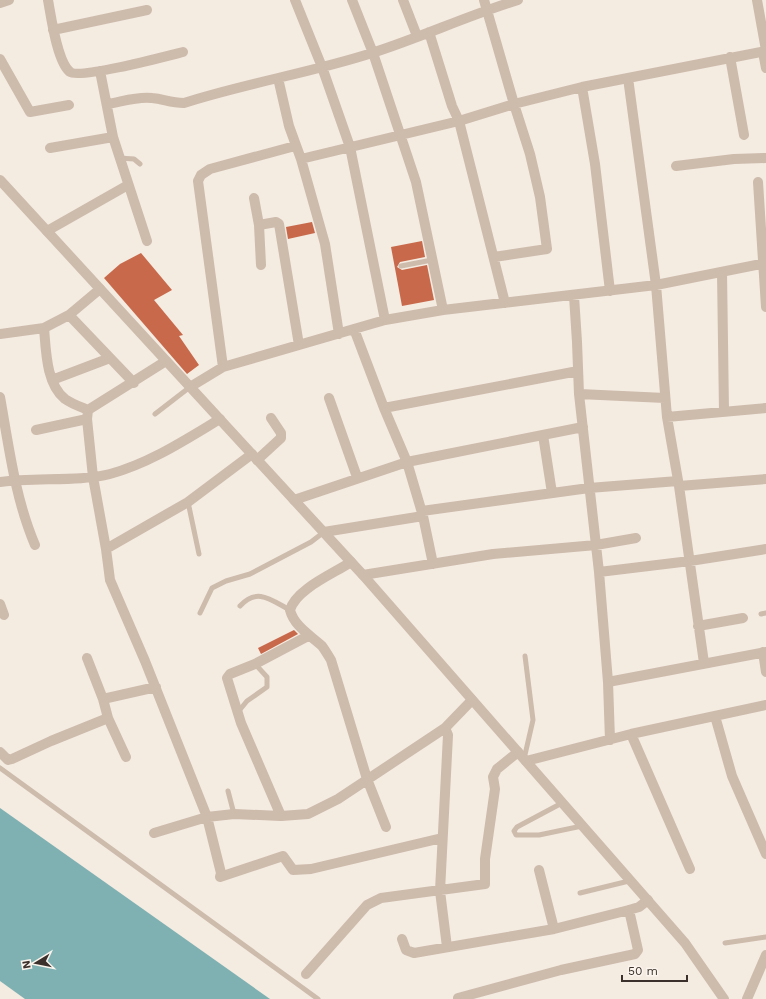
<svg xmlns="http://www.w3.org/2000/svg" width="766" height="999" viewBox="0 0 766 999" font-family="'Work Sans',sans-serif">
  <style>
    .water { fill: #7fb0b2 }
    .building { fill: #c8694b }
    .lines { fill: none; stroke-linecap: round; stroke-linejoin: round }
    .service { stroke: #cdbbac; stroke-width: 5 }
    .minor { stroke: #cdbbac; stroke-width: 10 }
    .tertiary { stroke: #cdbbac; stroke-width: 10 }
  </style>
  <rect width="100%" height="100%" fill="#f4ebe1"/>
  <path class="water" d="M 0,808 L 270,999 L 25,999 L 0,981 Z"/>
  <path class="building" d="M 312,222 L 315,233 L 288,239 L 286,227 Z
    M 422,241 L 425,257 L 400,262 L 397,267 L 402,270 L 427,265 L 434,300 L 402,306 L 391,247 Z
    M 141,253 L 172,290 L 154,300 L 183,335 L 179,336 L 199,365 L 187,374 L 104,278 L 120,264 Z
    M 294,630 L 298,634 L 261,654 L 258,648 Z"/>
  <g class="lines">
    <path class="service" d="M 119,158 L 134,159 L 140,164
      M 401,266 L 432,260
      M 155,414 L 190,387
      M 188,502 L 199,554
      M 240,606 C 257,587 271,600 290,610
      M 200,613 L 212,588 L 226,581 L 250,574 L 311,542 L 324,532
      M 761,614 L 766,613
      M 238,712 L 247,701 L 267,687 L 267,677 L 255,664
      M 524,759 L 533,720 L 525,656
      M 0,768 L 318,999
      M 228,791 L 234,814
      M 562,803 L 517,827 L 514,831 L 516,835 L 539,835 L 582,826
      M 580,893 L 629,881
      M 725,943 L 766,937"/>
    <path class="minor" d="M 48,0 C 51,16 57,62 70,72 C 80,79 167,56 183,52
      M 295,0 L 322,67 L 350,147 L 385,320
      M 352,0 L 373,53 L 416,182 L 443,310
      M 403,0 L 417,36
      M 484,0 L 514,104 L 530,154 L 540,197 L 547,249 L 494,257
      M 757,0 L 766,50
      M 53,30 L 147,10
      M 429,32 L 452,106 L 459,121 L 505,303
      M 763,52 L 766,68
      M 730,57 L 744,135
      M 0,59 L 30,112 L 69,105
      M 100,71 L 113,137 L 147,241
      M 278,78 L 289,126 L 301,159 L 325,244 L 339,334
      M 628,78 L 656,285 L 667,417 L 679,486 L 704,663
      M 582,87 L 595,164 L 610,291
      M 107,104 C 121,102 137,96 152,98 C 164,99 170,103 184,103 C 246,83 310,73 372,53 C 422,37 469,15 518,0
      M 50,148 L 113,137
      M 301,159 L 459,121 L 514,104 L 582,87 L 766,51
      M 676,166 L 734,159 L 766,158
      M 758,182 L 766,307
      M 254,198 L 259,225 L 261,265
      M 259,225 L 276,222 L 279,224 L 299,345
      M 47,231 L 128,185
      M 722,272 L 724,412
      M 574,296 L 577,342 L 579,394 L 599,572 L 608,682 L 610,740
      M 69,315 L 134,383
      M 44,328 C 46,350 46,384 65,399 C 72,404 81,407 88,410
      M 354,329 L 384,408 L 407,462 L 423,516 L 433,564
      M 0,334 L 44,328 L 69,315 L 100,289
      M 166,361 L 88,410 L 87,419 L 93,477 L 106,549 L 110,580 L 145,661 L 207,817 L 221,873 L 220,877 L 283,856 L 293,870 L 311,869 L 442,838
      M 223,367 L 198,181 L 201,175 L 210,169 L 295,146
      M 52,380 L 110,358
      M 190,387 L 223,367 L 385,320 L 443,310 L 656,285 L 766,263
      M 579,394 L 665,398
      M 0,397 C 9,447 15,498 35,545
      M 329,398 L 357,477
      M 384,408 L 578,371
      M 667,417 L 766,408
      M 36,430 L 87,419
      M 543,435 L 552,493
      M 257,460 L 281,438 L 281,433 L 271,418
      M 0,482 C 34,477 79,482 110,474 C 150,463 185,440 220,419
      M 679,486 L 766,479
      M 294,500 L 407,462 L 583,427
      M 422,511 L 589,488 L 678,481
      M 324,532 L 423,516
      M 106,549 L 188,502 L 252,454
      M 351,562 C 333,574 296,589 290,610 C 294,626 310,635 322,646 C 325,650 328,655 331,660 L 367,779 L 386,827
      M 599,572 L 690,561 L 766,549
      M 363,575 L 493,554 L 596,545 L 636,538
      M 0,604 L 4,615
      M 698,626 L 743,618
      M 763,652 L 766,672
      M 87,658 L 103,699 L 156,687
      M 608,682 L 766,652
      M 715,716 L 732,776 L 766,854
      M 108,718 L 126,757
      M 445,728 L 448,735 L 440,891 L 447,947
      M 631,734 L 690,869
      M 0,752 L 8,760 L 12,759 L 51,741 L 108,718 L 103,699
      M 526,761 L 631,734 L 766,705
      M 281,816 L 241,723 L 227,678 L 230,674 L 255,664 L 308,636
      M 154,833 L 207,817 L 234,814 L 281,816 L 308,814 L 338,799 L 436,734 L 445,728 L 472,700
      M 539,870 L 554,929
      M 402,939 L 406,950 L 414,953 L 554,929 L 629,910 L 639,907 L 648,900
      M 306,974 L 367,905 L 381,898 L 485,884 L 485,859 L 495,789 L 493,777 L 497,769 L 518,752
      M 458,998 L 561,970 L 635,954 L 638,950 L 629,910
      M 747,999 L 766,955"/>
    <path class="tertiary" d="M 0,3 L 9,0
      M 0,180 L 363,575 L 685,943 L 724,999"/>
  </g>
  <g transform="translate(36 963) rotate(260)" stroke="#fbf5ee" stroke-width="3" paint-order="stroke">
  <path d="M0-3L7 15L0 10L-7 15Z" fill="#3b302b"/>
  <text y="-6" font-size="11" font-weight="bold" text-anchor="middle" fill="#3b302b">N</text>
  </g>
  <path d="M622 975v6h65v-6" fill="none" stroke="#3b302b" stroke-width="2"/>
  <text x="628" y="975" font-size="12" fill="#3b302b" stroke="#fbf5ee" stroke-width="3" paint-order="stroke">50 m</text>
</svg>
